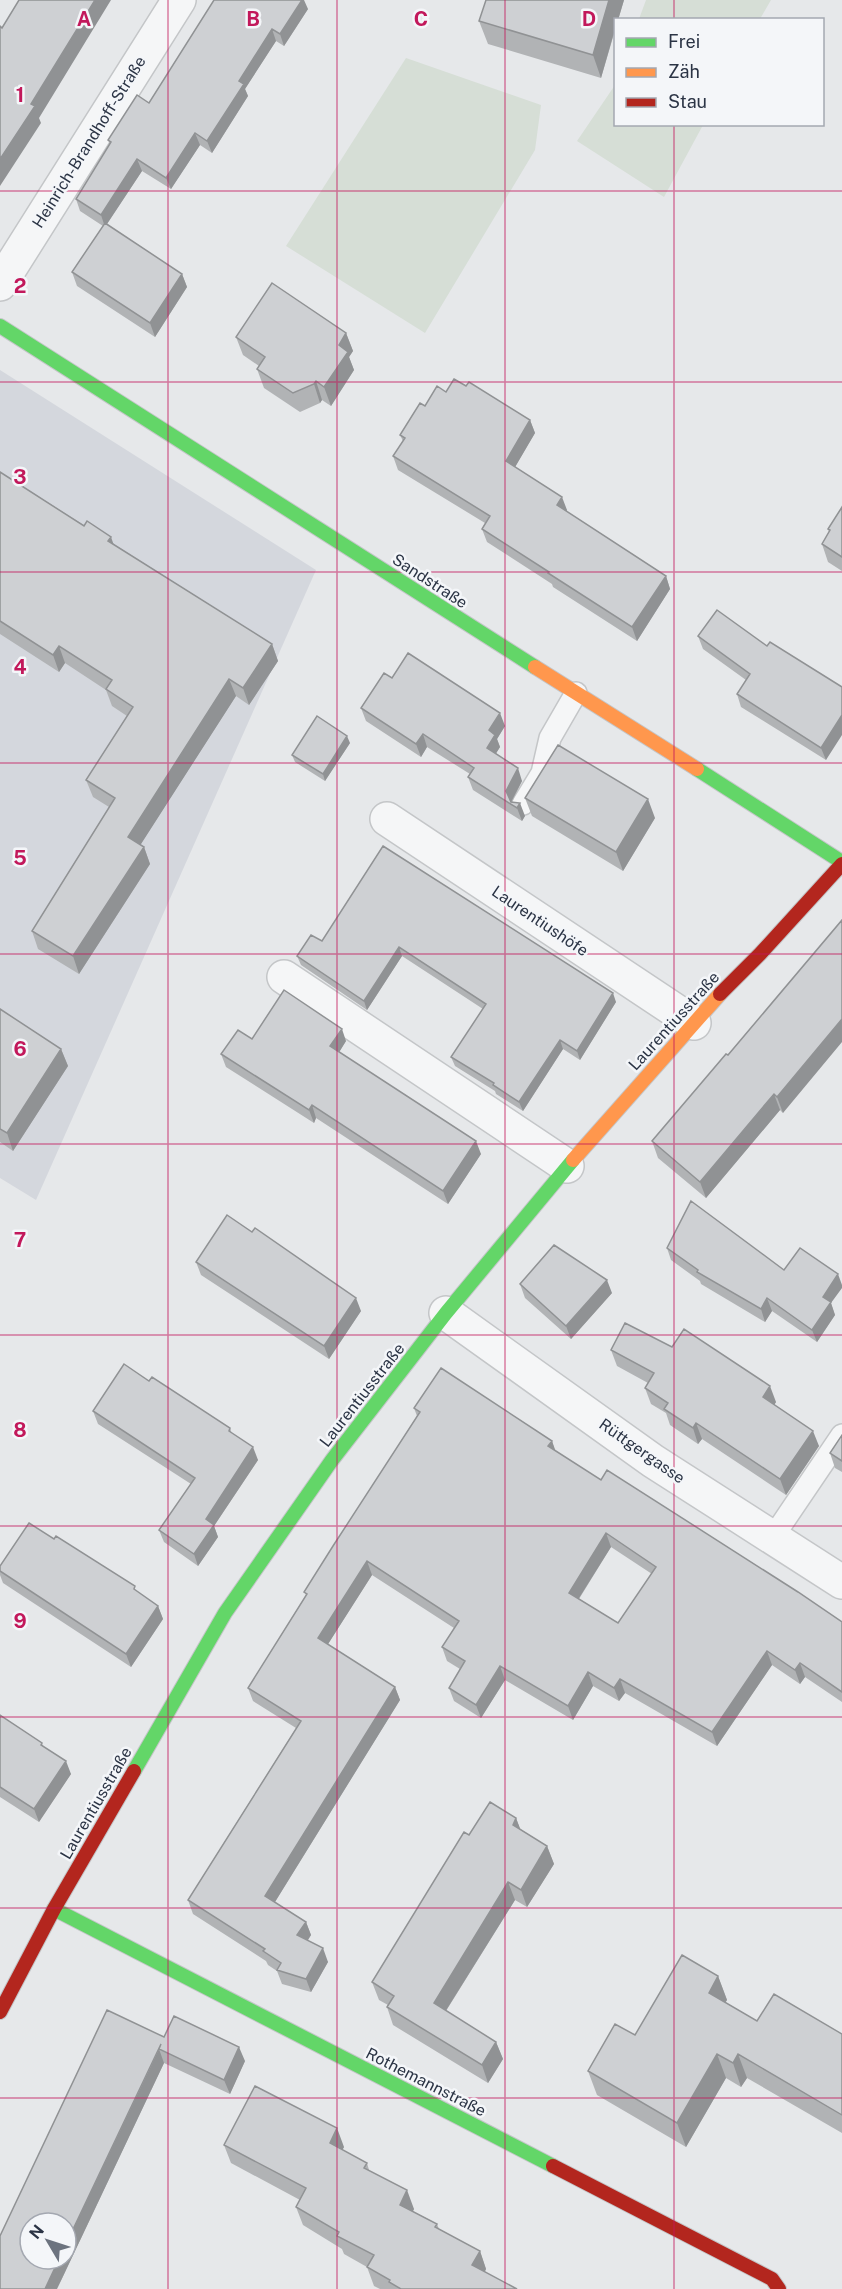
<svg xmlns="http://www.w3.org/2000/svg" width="842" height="2289" viewBox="0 0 842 2289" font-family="'Public Sans',sans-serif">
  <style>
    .built { fill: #d4d7dd }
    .green { fill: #d6ded6 }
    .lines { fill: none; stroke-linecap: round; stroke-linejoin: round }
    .lane-casing { stroke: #c4c6c8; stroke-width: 24 }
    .street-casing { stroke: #c4c6c8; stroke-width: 36 }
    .fast-casing { stroke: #c4c6c8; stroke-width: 16 }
    .slow-casing { stroke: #c4c6c8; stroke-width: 16 }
    .jam-casing { stroke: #c4c6c8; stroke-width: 16 }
    .lane { stroke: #f5f6f7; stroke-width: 21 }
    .street { stroke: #f5f6f7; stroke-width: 33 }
    .fast { stroke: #63d668; stroke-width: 14 }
    .slow { stroke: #ff974d; stroke-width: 14 }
    .jam { stroke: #b3261e; stroke-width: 14 }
    .wall { fill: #b1b3b5; fill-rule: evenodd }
    .shaded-wall { fill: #909294 }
    .building { fill: #ced0d3; stroke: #909294; stroke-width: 1.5; fill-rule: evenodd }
    .grid { fill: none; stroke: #c2185b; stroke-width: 1.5; stroke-opacity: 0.55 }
    .labels { text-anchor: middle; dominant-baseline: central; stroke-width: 5; stroke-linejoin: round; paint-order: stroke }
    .street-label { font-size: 16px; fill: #2b3445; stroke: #f4f6f9 }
    .grid-label { font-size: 20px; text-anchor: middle; font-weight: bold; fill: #c2185b; stroke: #f4f6f9; stroke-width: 5; stroke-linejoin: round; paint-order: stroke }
  </style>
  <rect width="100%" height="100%" fill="#e6e8ea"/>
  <path class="built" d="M 0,370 L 316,570 L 36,1200 L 0,1178 Z"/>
  <path class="green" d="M 646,0 L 771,0 L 760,19 L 639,19 Z
    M 406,58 L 541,105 L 535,150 L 425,333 L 286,246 Z
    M 615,85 L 616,124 L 703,125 L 664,197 L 577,141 Z"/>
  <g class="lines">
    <g class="lane-casing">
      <path id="lane" d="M 523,804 L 542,773 L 550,738 L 576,693
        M 773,1537 L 842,1435"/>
    </g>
    <g class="street-casing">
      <path id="street" d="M 0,284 L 179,0
        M 387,819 L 694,1023
        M 284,977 L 567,1166
        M 446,1313 L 653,1461 L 842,1582"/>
    </g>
    <g class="fast-casing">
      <path id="fast" d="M 0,326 L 535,667
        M 697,769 L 842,862
        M 134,1771 L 225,1613 L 332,1460 L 446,1313 L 573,1160
        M 54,1909 L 553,2166"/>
    </g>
    <g class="slow-casing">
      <path id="slow" d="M 535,667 L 697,769
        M 573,1160 L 720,994"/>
    </g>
    <g class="jam-casing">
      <path id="jam" d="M 720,994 L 760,954 L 842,864
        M 0,2012 L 54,1909 L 134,1771
        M 553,2166 L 772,2279 L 779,2289"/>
    </g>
    <use href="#lane" class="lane"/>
    <use href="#street" class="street"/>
    <use href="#fast" class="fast"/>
    <use href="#slow" class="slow"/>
    <use href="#jam" class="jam"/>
  </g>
  <path class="wall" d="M 214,0 L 308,9 L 284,46 L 276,41 L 245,89 L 248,96 L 212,153 L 200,145 L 171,189 L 142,171 L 107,224 L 182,274 L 187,287 L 155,337 L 77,286 L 72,272 L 103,226 L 80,211 L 76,199 L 110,145 L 108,140 L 149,103 Z
    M 624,0 L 601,78 L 488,44 L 479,21 Z
    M 346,333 L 353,351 L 349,357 L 354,370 L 331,406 L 322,400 L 320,403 L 300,412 L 264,388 L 257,369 L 259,366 L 243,355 L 236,337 Z
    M 466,386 L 530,420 L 535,433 L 515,467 L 567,510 L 566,512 L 666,576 L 670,589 L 637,641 L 553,587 L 552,584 L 487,542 L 482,529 L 485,523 L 398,470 L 393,456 L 403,441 L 400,435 L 425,406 L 446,392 Z
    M 0,472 L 272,644 L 278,661 L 249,705 L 236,696 L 140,845 L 144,847 L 150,864 L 79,974 L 38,949 L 32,931 L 109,807 L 93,797 L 86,780 L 127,716 L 112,706 L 106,690 L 65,663 L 59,672 L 0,634 Z
    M 842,507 L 842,571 L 828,562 L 822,544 L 829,532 L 828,529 Z
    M 698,636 L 767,646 L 842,687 L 826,760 L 741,707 L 737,694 L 746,680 L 703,649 Z
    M 392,678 L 505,726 L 497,739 L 500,747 L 496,753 L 522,781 L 512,802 L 525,816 L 522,821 L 473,790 L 468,777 L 470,774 L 427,747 L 421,757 L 366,721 L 361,708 Z
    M 350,743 L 325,781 L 295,762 L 292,755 Z
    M 525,798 L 655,818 L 623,871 L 532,816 Z
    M 383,846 L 616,1002 L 580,1060 L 563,1049 L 523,1111 L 496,1094 L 495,1091 L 455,1066 L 451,1057 L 483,1009 L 402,956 L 367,1010 L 301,965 L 297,956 L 322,941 Z
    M 842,920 L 783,1113 L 780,1110 L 706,1198 L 658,1158 L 652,1141 L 728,1055 Z
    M 0,1009 L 61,1049 L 68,1066 L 13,1151 L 0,1142 Z
    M 252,1039 L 346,1041 L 339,1052 L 481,1154 L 448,1204 L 316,1118 L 314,1123 L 226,1067 L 221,1054 Z
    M 667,1248 L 784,1270 L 831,1303 L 835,1315 L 817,1342 L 772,1311 L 765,1322 L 701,1284 L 700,1281 L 671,1260 Z
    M 196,1262 L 361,1311 L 329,1359 L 201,1275 Z
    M 520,1284 L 612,1293 L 571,1339 L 525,1298 Z
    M 611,1350 L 776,1402 L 774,1405 L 819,1446 L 786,1495 L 702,1439 L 698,1444 L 670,1425 L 666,1413 L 651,1404 L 645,1388 L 648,1383 L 617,1366 Z
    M 149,1381 L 230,1428 L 232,1434 L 258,1460 L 214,1526 L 218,1537 L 198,1566 L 164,1542 L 159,1530 L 191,1484 L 98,1424 L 93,1411 Z
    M 414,1408 L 552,1441 L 555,1451 L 601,1480 L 842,1622 L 842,1702 L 805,1677 L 800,1684 L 772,1665 L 717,1746 L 625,1693 L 619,1701 L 593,1686 L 573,1720 L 505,1680 L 481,1718 L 454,1701 L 449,1688 L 460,1669 L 447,1661 L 442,1647 L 454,1628 L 372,1575 L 328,1644 L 395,1687 L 400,1700 L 275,1902 L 306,1922 L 311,1935 L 308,1940 L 328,1962 L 311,1992 L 282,1984 L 277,1971 L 268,1965 L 266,1961 L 193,1914 L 188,1900 L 296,1728 L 253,1701 L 248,1688 L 306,1595 L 304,1592 L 417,1416 ZM 611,1547 L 652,1574 L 618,1623 L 579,1599 Z
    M 842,1435 L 842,1472 L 835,1468 L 830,1453 Z
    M 54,1539 L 158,1606 L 163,1619 L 131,1667 L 3,1583 L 0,1575 L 0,1566 Z
    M 0,1715 L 42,1743 L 43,1746 L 71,1774 L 39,1822 L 0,1797 Z
    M 516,1818 L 520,1829 L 547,1846 L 554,1864 L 527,1907 L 515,1900 L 446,2011 L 496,2042 L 503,2059 L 488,2083 L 393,2025 L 387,2007 L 388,2005 L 379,2000 L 372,1982 L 469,1835 Z
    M 718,1976 L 727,2000 L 725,2002 L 757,2021 L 842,2034 L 842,2133 L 747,2078 L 741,2087 L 726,2078 L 686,2147 L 597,2095 L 588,2071 L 635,2035 Z
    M 164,2037 L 245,2061 L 230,2094 L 164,2063 L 57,2289 Z
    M 224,2145 L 344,2147 L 342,2150 L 367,2163 L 369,2170 L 414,2209 L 413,2211 L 437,2224 L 439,2229 L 480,2251 L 486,2269 L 485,2272 L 517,2289 L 380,2289 L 374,2286 L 367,2267 L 344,2254 L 342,2249 L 303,2225 L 296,2207 L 300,2200 L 231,2163 Z"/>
  <path class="shaded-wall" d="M 95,0 L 111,0 L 39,118 L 41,123 L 0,186 L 0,159 L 31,104 Z
    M 302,0 L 304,0 L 308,9 L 284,46 L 280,34 Z
    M 609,0 L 624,0 L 618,20 L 615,20 L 615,29 L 601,78 L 593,55 Z
    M 272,29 L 276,41 L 245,89 L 248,96 L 212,153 L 207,141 L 239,81 Z
    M 195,133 L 200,145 L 171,189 L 166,178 Z
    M 137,159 L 142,171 L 105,227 L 101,215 Z
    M 182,274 L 187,287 L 155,337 L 150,323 Z
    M 346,333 L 353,351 L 349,357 L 354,370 L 331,406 L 324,387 L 339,345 Z
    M 316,381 L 322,400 L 320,403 L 314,384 Z
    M 530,420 L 535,433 L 511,474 L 506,461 Z
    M 562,497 L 567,510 L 562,519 L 557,505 Z
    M 111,537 L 117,554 L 108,541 Z
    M 666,576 L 670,589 L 637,641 L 632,627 Z
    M 272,644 L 278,661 L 249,705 L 243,688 Z
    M 59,646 L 65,663 L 59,672 L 53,655 Z
    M 229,679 L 236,696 L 134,855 L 128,837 Z
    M 500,713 L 505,726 L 497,739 L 500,747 L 492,760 L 487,748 L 489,730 Z
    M 842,715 L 842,735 L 826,760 L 821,748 Z
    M 423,734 L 427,747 L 421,757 L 416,744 Z
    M 347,736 L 350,743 L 325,781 L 323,774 Z
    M 518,768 L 522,781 L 510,804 L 506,791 Z
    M 648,799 L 655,818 L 623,871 L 616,852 Z
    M 520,803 L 525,816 L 522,821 L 517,808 Z
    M 144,847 L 150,864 L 79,974 L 73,956 Z
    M 399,947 L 402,956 L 367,1010 L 364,1001 Z
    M 613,993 L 616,1002 L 580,1060 L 577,1051 Z
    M 842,1019 L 842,1042 L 783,1113 L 777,1097 Z
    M 342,1029 L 346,1041 L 335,1059 L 330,1046 Z
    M 560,1040 L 563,1049 L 523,1111 L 519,1102 Z
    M 61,1049 L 68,1066 L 13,1151 L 7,1133 Z
    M 774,1094 L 780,1110 L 706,1198 L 700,1182 Z
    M 312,1105 L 316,1118 L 314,1123 L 309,1110 Z
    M 476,1141 L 481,1154 L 448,1204 L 443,1191 Z
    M 838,1274 L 842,1285 L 842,1288 L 831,1303 L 835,1315 L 817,1342 L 812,1330 L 823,1297 Z
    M 607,1280 L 612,1293 L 571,1339 L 566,1326 Z
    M 356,1298 L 361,1311 L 329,1359 L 324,1346 Z
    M 767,1298 L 772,1311 L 765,1322 L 761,1309 Z
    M 770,1386 L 776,1402 L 769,1413 L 763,1397 Z
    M 696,1423 L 702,1439 L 698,1444 L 693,1428 Z
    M 813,1431 L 819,1446 L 786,1495 L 780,1479 Z
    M 552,1441 L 557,1455 L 548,1446 Z
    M 253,1447 L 258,1460 L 214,1526 L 218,1537 L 198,1566 L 194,1554 L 206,1519 Z
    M 606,1533 L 611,1547 L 574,1606 L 569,1593 Z
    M 367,1561 L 372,1575 L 323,1652 L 318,1638 Z
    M 158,1606 L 163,1619 L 131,1667 L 126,1654 Z
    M 767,1651 L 772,1665 L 717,1746 L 712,1732 Z
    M 800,1663 L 805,1677 L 800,1684 L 795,1670 Z
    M 500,1666 L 505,1680 L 481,1718 L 476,1705 Z
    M 588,1672 L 593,1686 L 573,1720 L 568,1706 Z
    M 620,1679 L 625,1693 L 619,1701 L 614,1688 Z
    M 395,1687 L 400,1700 L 270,1910 L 265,1896 Z
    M 66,1761 L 71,1774 L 39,1822 L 34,1809 Z
    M 516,1818 L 523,1836 L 513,1825 Z
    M 547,1846 L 554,1864 L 527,1907 L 521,1890 Z
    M 508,1882 L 515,1900 L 440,2020 L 434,2003 Z
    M 306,1922 L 311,1935 L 302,1949 L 297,1935 Z
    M 323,1948 L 328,1962 L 311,1992 L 306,1979 Z
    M 718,1976 L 727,2000 L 717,2016 L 709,1993 Z
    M 496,2042 L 503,2059 L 488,2083 L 482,2065 Z
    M 239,2047 L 245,2061 L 230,2094 L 224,2080 Z
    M 159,2049 L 164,2063 L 57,2289 L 45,2289 L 59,2259 L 66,2259 L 66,2244 Z
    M 717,2054 L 726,2078 L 686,2147 L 677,2123 Z
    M 738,2054 L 747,2078 L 741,2087 L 733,2063 Z
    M 337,2128 L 344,2147 L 336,2162 L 330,2143 Z
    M 407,2190 L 414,2209 L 407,2223 L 400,2205 Z
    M 480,2251 L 486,2269 L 478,2284 L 472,2265 Z"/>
  <path class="building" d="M 19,0 L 95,0 L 31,104 L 35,106 L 0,159 L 0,26 L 2,28 Z
    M 214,0 L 302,0 L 280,34 L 272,29 L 239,81 L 244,84 L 207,141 L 195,133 L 166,178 L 137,159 L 101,215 L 76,199 L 111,142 L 108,140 L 137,95 L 149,103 Z
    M 486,0 L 609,0 L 593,55 L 479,21 Z
    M 105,223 L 182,274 L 150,323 L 72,272 Z
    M 272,283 L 346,333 L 339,345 L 348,352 L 324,387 L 316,381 L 314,384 L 293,393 L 257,369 L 265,357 L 236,337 Z
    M 454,379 L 466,386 L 469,382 L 530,420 L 506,461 L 562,497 L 557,505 L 666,576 L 632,627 L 548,573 L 549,572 L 482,529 L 490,516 L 393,456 L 405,438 L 400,435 L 420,403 L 425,406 L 437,386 L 446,392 Z
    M 0,472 L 84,526 L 87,521 L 111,537 L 108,541 L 272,644 L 243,688 L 229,679 L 128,837 L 144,847 L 73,956 L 32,931 L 115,798 L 86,780 L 133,707 L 106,689 L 112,680 L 59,646 L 53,655 L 0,621 Z
    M 842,507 L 842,557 L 822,544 L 830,530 L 828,529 Z
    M 717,610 L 767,646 L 770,642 L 842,687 L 842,715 L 821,748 L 737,694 L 750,674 L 698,636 Z
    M 408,653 L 500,713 L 489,730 L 495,735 L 487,748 L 518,768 L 506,791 L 511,802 L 520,803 L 517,808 L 468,777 L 474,768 L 423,734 L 416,744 L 361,708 L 384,673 L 392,678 Z
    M 317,716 L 347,736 L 323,774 L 292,755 Z
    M 558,745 L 648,799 L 616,852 L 525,798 Z
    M 383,846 L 613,993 L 577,1051 L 560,1040 L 519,1102 L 493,1085 L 494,1083 L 451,1057 L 486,1004 L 399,947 L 364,1001 L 297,956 L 311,935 L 322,941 Z
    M 842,920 L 842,1019 L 777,1097 L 774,1094 L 700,1182 L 652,1141 L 726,1054 L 728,1055 Z
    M 284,990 L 342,1029 L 330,1046 L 476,1141 L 443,1191 L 312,1105 L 309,1110 L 221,1054 L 238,1030 L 252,1039 Z
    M 0,1009 L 61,1049 L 7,1133 L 0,1129 Z
    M 691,1201 L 784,1270 L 800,1248 L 838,1274 L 823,1297 L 831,1302 L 812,1330 L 767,1298 L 761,1309 L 697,1272 L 698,1270 L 667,1248 Z
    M 227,1215 L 252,1232 L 255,1228 L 356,1298 L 324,1346 L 196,1262 Z
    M 554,1245 L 607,1280 L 566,1326 L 520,1284 Z
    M 625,1323 L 672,1347 L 684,1329 L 770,1386 L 763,1397 L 813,1431 L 780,1479 L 696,1423 L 693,1428 L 664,1409 L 668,1403 L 645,1388 L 654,1373 L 611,1350 Z
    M 124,1364 L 149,1381 L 152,1377 L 230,1428 L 229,1431 L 253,1447 L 206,1519 L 214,1525 L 194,1554 L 159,1530 L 195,1478 L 93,1411 Z
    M 441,1368 L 552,1441 L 548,1446 L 601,1480 L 607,1470 L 798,1592 L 842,1622 L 842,1692 L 800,1663 L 795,1670 L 767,1651 L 712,1732 L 620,1679 L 614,1688 L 588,1672 L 568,1706 L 500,1666 L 476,1705 L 449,1688 L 465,1661 L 442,1647 L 459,1621 L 367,1561 L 318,1638 L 395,1687 L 265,1896 L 306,1922 L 297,1935 L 323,1948 L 306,1979 L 277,1970 L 281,1963 L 263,1951 L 265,1949 L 188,1900 L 301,1721 L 248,1688 L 307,1594 L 304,1592 L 333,1546 L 420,1412 L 414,1408 ZM 606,1533 L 656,1567 L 618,1623 L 569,1593 Z
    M 842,1435 L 842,1461 L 830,1453 Z
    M 29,1523 L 54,1539 L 56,1536 L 135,1586 L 134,1589 L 158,1606 L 126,1654 L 0,1571 L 0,1566 Z
    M 0,1715 L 42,1743 L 41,1745 L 66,1761 L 34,1809 L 0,1787 Z
    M 490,1802 L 516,1818 L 513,1825 L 547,1846 L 521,1890 L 508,1882 L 434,2003 L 496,2042 L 482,2065 L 387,2007 L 394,1996 L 372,1982 L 464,1832 L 469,1835 Z
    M 682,1955 L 718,1976 L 709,1993 L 757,2021 L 774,1994 L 842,2034 L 842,2115 L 738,2054 L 733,2063 L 717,2054 L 677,2123 L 588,2071 L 615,2024 L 635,2035 Z
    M 107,2010 L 164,2037 L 174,2016 L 239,2047 L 224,2080 L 159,2049 L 161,2044 L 66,2244 L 66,2223 L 30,2223 L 30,2259 L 59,2259 L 45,2289 L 0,2289 L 0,2236 Z
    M 255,2086 L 337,2128 L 330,2143 L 367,2163 L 364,2168 L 407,2190 L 400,2205 L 437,2224 L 435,2227 L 480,2251 L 472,2265 L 517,2289 L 401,2289 L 389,2282 L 390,2280 L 367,2267 L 374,2255 L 337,2236 L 339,2232 L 296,2207 L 306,2188 L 224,2145 Z"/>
  <path class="grid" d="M 168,0 L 168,2289M 337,0 L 337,2289M 505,0 L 505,2289M 674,0 L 674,20M 674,124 L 674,2289M 0,191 L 842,191M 0,382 L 842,382M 0,572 L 842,572M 0,763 L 842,763M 0,954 L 842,954M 0,1144 L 842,1144M 0,1335 L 842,1335M 0,1526 L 842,1526M 0,1717 L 842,1717M 0,1908 L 842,1908M 0,2098 L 842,2098"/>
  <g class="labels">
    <g class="street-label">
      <text transform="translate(89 142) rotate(-58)">Heinrich-Brandhoff-Straße</text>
      <text transform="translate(430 581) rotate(33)">Sandstraße</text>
      <text transform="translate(540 921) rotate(34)">Laurentiushöfe</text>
      <text transform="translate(674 1021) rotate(-48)">Laurentiusstraße</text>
      <text transform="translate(362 1395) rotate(-52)">Laurentiusstraße</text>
      <text transform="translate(642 1451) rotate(35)">Rüttgergasse</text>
      <text transform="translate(96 1803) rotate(-60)">Laurentiusstraße</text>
      <text transform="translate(426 2082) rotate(27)">Rothemannstraße</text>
    </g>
  </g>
  <g class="grid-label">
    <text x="84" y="26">A</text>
    <text x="253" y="26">B</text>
    <text x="421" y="26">C</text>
    <text x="589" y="26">D</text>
    <text x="20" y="102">1</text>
    <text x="20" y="293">2</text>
    <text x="20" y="484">3</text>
    <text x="20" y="674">4</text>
    <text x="20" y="865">5</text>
    <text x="20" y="1056">6</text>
    <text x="20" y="1247">7</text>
    <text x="20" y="1437">8</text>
    <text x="20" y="1628">9</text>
  </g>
  <rect x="614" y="18" width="210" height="108" fill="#f4f6f9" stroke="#a4a8b1" stroke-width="1.5"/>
  <rect x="626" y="38" width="30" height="9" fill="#63d668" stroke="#a4a8b1" stroke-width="1.5"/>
  <text x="668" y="48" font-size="18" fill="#2b3445">Frei</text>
  <rect x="626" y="68" width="30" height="9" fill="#ff974d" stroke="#a4a8b1" stroke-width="1.5"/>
  <text x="668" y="78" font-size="18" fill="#2b3445">Zäh</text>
  <rect x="626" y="98" width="30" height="9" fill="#b3261e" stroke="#a4a8b1" stroke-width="1.5"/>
  <text x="668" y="108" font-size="18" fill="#2b3445">Stau</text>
  <g transform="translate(48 2241) rotate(309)"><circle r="28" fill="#f4f6f9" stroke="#a4a8b1" stroke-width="1.5"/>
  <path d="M0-4.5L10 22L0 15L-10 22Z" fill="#6c737f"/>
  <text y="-9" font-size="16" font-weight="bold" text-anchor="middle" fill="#2b3445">N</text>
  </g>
</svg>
